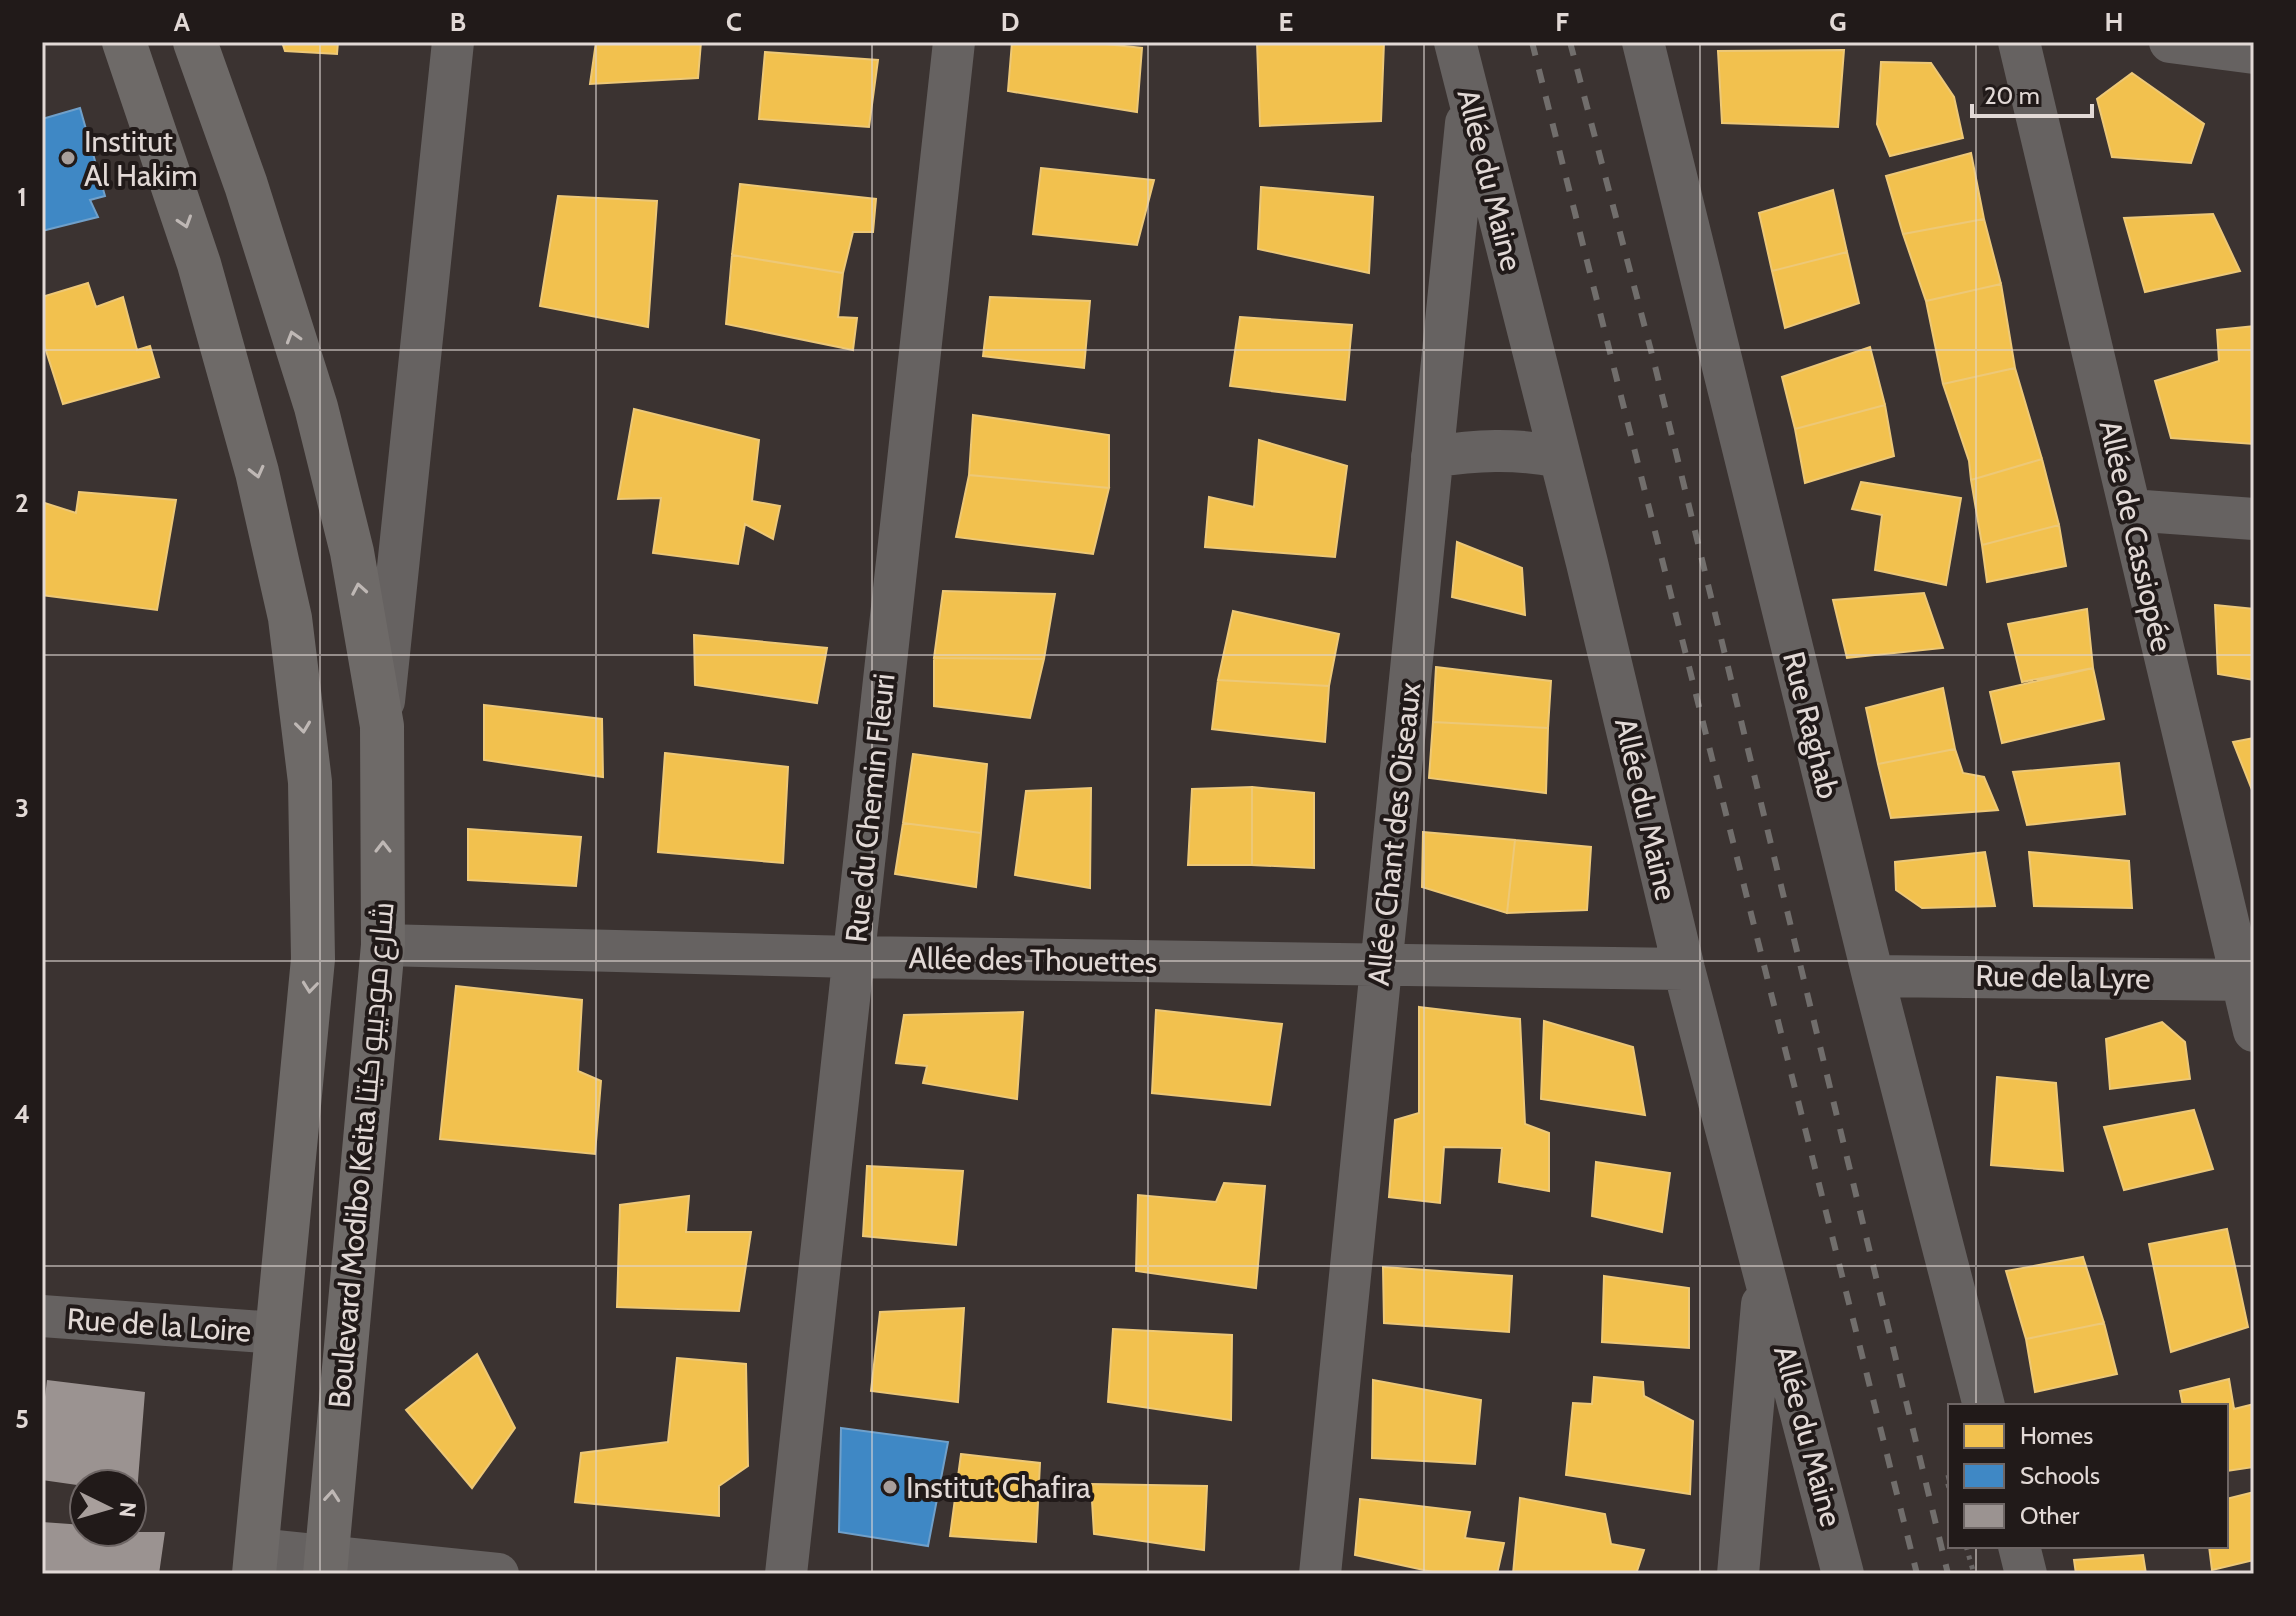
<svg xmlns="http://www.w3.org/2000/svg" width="2296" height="1616" viewBox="0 0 2296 1616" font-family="Cabin,Cairo,sans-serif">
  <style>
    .homes { fill: #f2c14e; stroke: #edc877; stroke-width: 2 }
    .schools { fill: #3f88c5; stroke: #70a0ca; stroke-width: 2 }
    .building { fill: #9b9391 }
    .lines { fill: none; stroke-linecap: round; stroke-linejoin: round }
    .path { stroke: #6b6766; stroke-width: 5; stroke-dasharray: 4 6; stroke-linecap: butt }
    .minor { stroke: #666261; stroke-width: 42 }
    .primary { stroke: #6e6a68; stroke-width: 44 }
    .rail { stroke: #716e6c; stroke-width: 6; stroke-dasharray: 14 14; stroke-linecap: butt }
    .oneway { stroke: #bfb8b5 }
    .grid { fill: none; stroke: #e2d9d6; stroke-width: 2; stroke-opacity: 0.55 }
    .poi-dot { fill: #a89f9c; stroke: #211a19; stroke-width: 3 }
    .labels { text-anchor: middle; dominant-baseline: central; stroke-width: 8; stroke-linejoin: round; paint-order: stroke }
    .poi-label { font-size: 30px; fill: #e2d9d6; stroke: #211a19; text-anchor: start }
    .street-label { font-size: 30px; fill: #e2d9d6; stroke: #211a19 }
    .neatline { fill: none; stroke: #e2d9d6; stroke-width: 3 }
    .grid-label { font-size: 26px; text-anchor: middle; font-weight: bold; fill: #e2d9d6 }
  </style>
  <rect width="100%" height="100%" fill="#3b3331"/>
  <path class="homes" d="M 282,42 L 338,42 L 337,54 L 285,51 Z
    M 596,42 L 701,42 L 698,78 L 590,84 Z
    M 1012,42 L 1087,42 L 1142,48 L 1137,112 L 1008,91 Z
    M 1257,42 L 1384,42 L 1381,121 L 1260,126 Z
    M 1844,50 L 1838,127 L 1722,123 L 1718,51 Z
    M 765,52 L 878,60 L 869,127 L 759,119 Z
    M 1881,62 L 1931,63 L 1954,97 L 1963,138 L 1890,156 L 1877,124 Z
    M 2132,73 L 2204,124 L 2191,163 L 2112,157 L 2097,99 Z
    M 1971,153 L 1984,219 L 1903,234 L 1886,176 Z
    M 1041,168 L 1154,180 L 1137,245 L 1033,234 Z
    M 740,184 L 876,199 L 873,232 L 853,232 L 843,273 L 732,255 Z
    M 1261,187 L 1373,197 L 1369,273 L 1258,249 Z
    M 1833,190 L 1847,252 L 1772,271 L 1759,213 Z
    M 558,196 L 657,201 L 648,327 L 540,306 Z
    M 2213,214 L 2240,271 L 2145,292 L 2124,218 Z
    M 1984,219 L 2001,284 L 1926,301 L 1903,234 Z
    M 1847,252 L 1859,303 L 1785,328 L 1772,271 Z
    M 732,255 L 843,273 L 838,317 L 857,318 L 853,350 L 726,324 Z
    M 88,283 L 96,307 L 123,297 L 137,350 L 150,346 L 159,377 L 63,404 L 42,338 L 42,297 Z
    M 2001,284 L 2015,368 L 1943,384 L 1926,301 Z
    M 990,297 L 1090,301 L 1084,368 L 983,356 Z
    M 1240,317 L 1352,325 L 1345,400 L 1230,386 Z
    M 2254,326 L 2254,444 L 2171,438 L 2155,381 L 2219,361 L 2217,330 Z
    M 1870,347 L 1885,405 L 1795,429 L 1782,377 Z
    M 2015,368 L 2042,459 L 1971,480 L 1969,461 L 1943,384 Z
    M 1885,405 L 1894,456 L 1805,483 L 1795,429 Z
    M 634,409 L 759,440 L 752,501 L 780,506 L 773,539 L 745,524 L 738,564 L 653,553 L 661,498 L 618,499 Z
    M 973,415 L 1109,435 L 1109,488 L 969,475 Z
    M 1259,440 L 1347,466 L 1335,557 L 1205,547 L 1209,497 L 1254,507 Z
    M 2042,459 L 2059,525 L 1982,545 L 1971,480 Z
    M 969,475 L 1109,488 L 1093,554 L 956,537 Z
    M 1861,482 L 1961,498 L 1946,585 L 1875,570 L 1882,515 L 1852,509 Z
    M 79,492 L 176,500 L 157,610 L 42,595 L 42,502 L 76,513 Z
    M 2059,525 L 2066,566 L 1987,582 L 1982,545 Z
    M 1457,542 L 1522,568 L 1525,615 L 1452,597 Z
    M 943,591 L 1055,594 L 1044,659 L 934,658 Z
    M 1924,593 L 1943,648 L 1847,658 L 1833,600 Z
    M 2215,605 L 2254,609 L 2254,680 L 2218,674 Z
    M 2087,609 L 2093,668 L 2022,682 L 2008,624 Z
    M 1233,611 L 1339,634 L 1329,686 L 1218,680 Z
    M 694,635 L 827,648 L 817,703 L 695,685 Z
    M 934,658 L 1044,659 L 1030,718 L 934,706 Z
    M 1436,667 L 1551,681 L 1548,728 L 1433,722 Z
    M 2093,668 L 2104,719 L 2002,743 L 1990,692 Z
    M 1218,680 L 1329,686 L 1325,742 L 1212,729 Z
    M 1943,688 L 1955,749 L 1878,764 L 1866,708 Z
    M 484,705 L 602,719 L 603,777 L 484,760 Z
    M 1433,722 L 1548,728 L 1546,793 L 1429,778 Z
    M 2254,738 L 2254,795 L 2233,742 Z
    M 1955,749 L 1963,773 L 1984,777 L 1998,810 L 1891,818 L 1878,764 Z
    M 665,753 L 788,767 L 783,863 L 658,852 Z
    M 913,754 L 987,764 L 981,833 L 903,823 Z
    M 2119,763 L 2125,814 L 2027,825 L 2013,772 Z
    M 1252,787 L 1314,793 L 1314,868 L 1252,865 Z
    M 1252,787 L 1252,865 L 1188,865 L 1192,789 Z
    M 1091,788 L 1090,888 L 1015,875 L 1026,791 Z
    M 903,823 L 981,833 L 976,887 L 895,874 Z
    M 468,829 L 581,837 L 576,886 L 468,880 Z
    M 1423,832 L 1515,840 L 1507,913 L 1422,887 Z
    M 1515,840 L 1591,847 L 1587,910 L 1507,913 Z
    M 1985,852 L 1995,906 L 1922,908 L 1896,890 L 1895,862 Z
    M 2029,852 L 2129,861 L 2132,908 L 2034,906 Z
    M 456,986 L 582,1000 L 578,1071 L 601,1081 L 595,1154 L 440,1139 Z
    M 1419,1007 L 1520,1019 L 1525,1124 L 1549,1133 L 1549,1191 L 1499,1182 L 1502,1148 L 1444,1147 L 1440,1203 L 1389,1197 L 1395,1120 L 1419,1113 Z
    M 1156,1010 L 1282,1024 L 1270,1105 L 1152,1093 Z
    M 1023,1012 L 1017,1099 L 923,1083 L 927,1066 L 896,1063 L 904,1015 Z
    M 1544,1021 L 1633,1047 L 1645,1115 L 1541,1099 Z
    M 2162,1022 L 2185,1042 L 2190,1079 L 2110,1089 L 2106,1039 Z
    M 1997,1077 L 2056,1083 L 2063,1171 L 1991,1165 Z
    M 2194,1110 L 2213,1169 L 2124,1190 L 2104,1127 Z
    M 1596,1162 L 1670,1173 L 1662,1232 L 1592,1216 Z
    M 867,1166 L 963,1171 L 956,1245 L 863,1236 Z
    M 1224,1183 L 1265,1186 L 1256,1288 L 1136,1271 L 1138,1195 L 1216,1202 Z
    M 689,1196 L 686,1232 L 751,1232 L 739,1311 L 617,1307 L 620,1205 Z
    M 2227,1229 L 2248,1327 L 2171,1352 L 2149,1244 Z
    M 2083,1257 L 2104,1323 L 2026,1339 L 2006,1271 Z
    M 1383,1267 L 1512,1276 L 1509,1332 L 1384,1323 Z
    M 1604,1276 L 1689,1288 L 1689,1348 L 1602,1342 Z
    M 964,1308 L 958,1402 L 871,1391 L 880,1312 Z
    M 2104,1323 L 2117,1374 L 2035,1392 L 2026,1339 Z
    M 1113,1329 L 1232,1335 L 1231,1420 L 1108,1402 Z
    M 477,1354 L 515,1428 L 472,1488 L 406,1410 Z
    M 677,1358 L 746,1364 L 748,1466 L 719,1486 L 719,1516 L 575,1502 L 581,1453 L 668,1442 Z
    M 1594,1377 L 1643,1382 L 1644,1396 L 1693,1421 L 1690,1494 L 1566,1475 L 1573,1403 L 1592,1404 Z
    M 2229,1379 L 2234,1409 L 2254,1404 L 2254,1467 L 2226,1471 L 2226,1406 L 2183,1406 L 2180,1391 Z
    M 1373,1380 L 1481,1400 L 1475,1464 L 1372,1458 Z
    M 961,1454 L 1040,1463 L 1036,1542 L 950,1536 Z
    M 1091,1484 L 1207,1486 L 1204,1550 L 1094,1534 Z
    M 2254,1492 L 2254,1560 L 2212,1570 L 2209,1546 L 2226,1546 L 2226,1499 Z
    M 1520,1498 L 1605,1514 L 1611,1544 L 1644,1550 L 1636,1574 L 1513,1574 Z
    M 1360,1499 L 1470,1512 L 1465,1538 L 1504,1543 L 1497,1574 L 1442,1574 L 1355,1555 Z
    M 2143,1555 L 2146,1574 L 2076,1574 L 2074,1560 Z"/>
  <path class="schools" d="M 80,108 L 105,196 L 90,200 L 98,217 L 42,231 L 42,119 Z
    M 841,1428 L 948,1442 L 928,1546 L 839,1532 Z"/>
  <path class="building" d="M 47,1380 L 145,1392 L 137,1493 L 132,1492 L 132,1484 L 84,1486 L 42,1480 L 42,1422 Z
    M 42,1522 L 84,1525 L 84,1532 L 165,1532 L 159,1574 L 42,1574 Z"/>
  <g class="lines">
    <path class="path" d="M 1950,1477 L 1946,1478 L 1950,1491
      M 1966,1546 L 1974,1574"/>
    <path class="minor" d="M 1455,42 L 1587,563 L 1684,969 L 1843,1574
      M 1643,42 L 1873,976 L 1984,1406
      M 2019,42 L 2254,1031
      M 2170,42 L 2254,53
      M 1432,457 C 1476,450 1515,448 1559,457
      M 2130,510 L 2254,519
      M 384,701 L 453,42
      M 383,945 L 854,957 L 1684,969
      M 1873,976 L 2254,980
      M 42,1316 L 277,1333
      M 2019,1546 L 2026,1574
      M 256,1549 L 498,1574
      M 786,1574 L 954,42
      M 1320,1574 L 1466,123
      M 1738,1574 L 1762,1304"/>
    <path class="primary" d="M 124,42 L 199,264 L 257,472 L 290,618 L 310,782 L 313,959 L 254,1574
      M 195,42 L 246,185 L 316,407 L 352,552 L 382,726 L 383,945 L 325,1574"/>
    <path class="rail" d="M 1532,42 L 1917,1574
      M 1570,42 L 1655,366 L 1948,1574"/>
  </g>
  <defs><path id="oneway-chevron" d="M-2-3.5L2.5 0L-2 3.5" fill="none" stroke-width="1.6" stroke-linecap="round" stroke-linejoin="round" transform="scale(2)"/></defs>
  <g class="oneway">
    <use href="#oneway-chevron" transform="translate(185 222) rotate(72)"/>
    <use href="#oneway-chevron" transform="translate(293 337) rotate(-107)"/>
    <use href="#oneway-chevron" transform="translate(257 472) rotate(76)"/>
    <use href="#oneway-chevron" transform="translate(359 589) rotate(-100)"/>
    <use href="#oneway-chevron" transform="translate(303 727) rotate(83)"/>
    <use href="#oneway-chevron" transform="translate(383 847) rotate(-90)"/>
    <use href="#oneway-chevron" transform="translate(310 987) rotate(96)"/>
    <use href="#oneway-chevron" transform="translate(332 1496) rotate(-85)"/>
  </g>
  <path class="grid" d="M 320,42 L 320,1574M 596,42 L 596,1574M 872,42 L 872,1574M 1148,42 L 1148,1574M 1424,42 L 1424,1574M 1700,42 L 1700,1574M 1976,42 L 1976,1406M 42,350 L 2254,350M 42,655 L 2254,655M 42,961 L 2254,961M 42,1266 L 2254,1266M 1976,1546 L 1976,1574"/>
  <g class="poi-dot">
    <circle cx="68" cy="158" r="8"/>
    <circle cx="890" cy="1487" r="8"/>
  </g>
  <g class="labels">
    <g class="poi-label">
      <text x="84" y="141">Institut<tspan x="84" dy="34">Al Hakim</tspan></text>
      <text x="906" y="1487">Institut Chafira</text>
    </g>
    <g class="street-label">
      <text transform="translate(1490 180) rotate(76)">Allée du Maine</text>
      <text transform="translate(2136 536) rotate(77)">Allée de Cassiopée</text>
      <text transform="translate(1811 725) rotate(76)">Rue Raghab</text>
      <text transform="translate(870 808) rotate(-84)">Rue du Chemin Fleuri</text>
      <text transform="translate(1646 809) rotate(77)">Allée du Maine</text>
      <text transform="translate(1394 834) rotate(-84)">Allée Chant des Oiseaux</text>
      <text transform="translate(1033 960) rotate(1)">Allée des Thouettes</text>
      <text transform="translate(2063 977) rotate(1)">Rue de la Lyre</text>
      <text transform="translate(361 1155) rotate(-85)">Boulevard Modibo Keita شارع موديبو كيتا</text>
      <text transform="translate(159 1325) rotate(4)">Rue de la Loire</text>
      <text transform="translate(1808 1436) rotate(75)">Allée du Maine</text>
    </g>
  </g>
  <rect width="2296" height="1616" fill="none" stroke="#211a19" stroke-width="88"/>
  <rect x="1948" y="1404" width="280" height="144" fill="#211a19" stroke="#6e6665" stroke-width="2"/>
  <rect x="1964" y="1424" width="40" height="24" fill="#f2c14e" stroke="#6e6665" stroke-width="2"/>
  <text x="2020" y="1444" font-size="24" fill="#e2d9d6">Homes</text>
  <rect x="1964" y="1464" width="40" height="24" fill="#3f88c5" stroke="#6e6665" stroke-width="2"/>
  <text x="2020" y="1484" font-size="24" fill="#e2d9d6">Schools</text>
  <rect x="1964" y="1504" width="40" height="24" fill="#9b9391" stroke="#6e6665" stroke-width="2"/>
  <text x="2020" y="1524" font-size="24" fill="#e2d9d6">Other</text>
  <g transform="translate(108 1508) rotate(95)"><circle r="38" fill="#211a19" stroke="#6e6665" stroke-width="2"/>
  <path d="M0-6L14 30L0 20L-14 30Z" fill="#a89f9c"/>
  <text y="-12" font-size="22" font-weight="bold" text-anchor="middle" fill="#e2d9d6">N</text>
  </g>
  <path d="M1972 104v12h120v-12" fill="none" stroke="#e2d9d6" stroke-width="4"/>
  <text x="1984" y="104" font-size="24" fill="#e2d9d6" stroke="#211a19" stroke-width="6" paint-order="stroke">20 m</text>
  <rect x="44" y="44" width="2208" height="1528" class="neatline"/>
  <g class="grid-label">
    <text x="182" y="31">A</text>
    <text x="458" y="31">B</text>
    <text x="734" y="31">C</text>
    <text x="1010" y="31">D</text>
    <text x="1286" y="31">E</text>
    <text x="1562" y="31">F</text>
    <text x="1838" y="31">G</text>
    <text x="2114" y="31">H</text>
    <text x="22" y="206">1</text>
    <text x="22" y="512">2</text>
    <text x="22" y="817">3</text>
    <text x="22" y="1123">4</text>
    <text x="22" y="1428">5</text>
  </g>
</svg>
